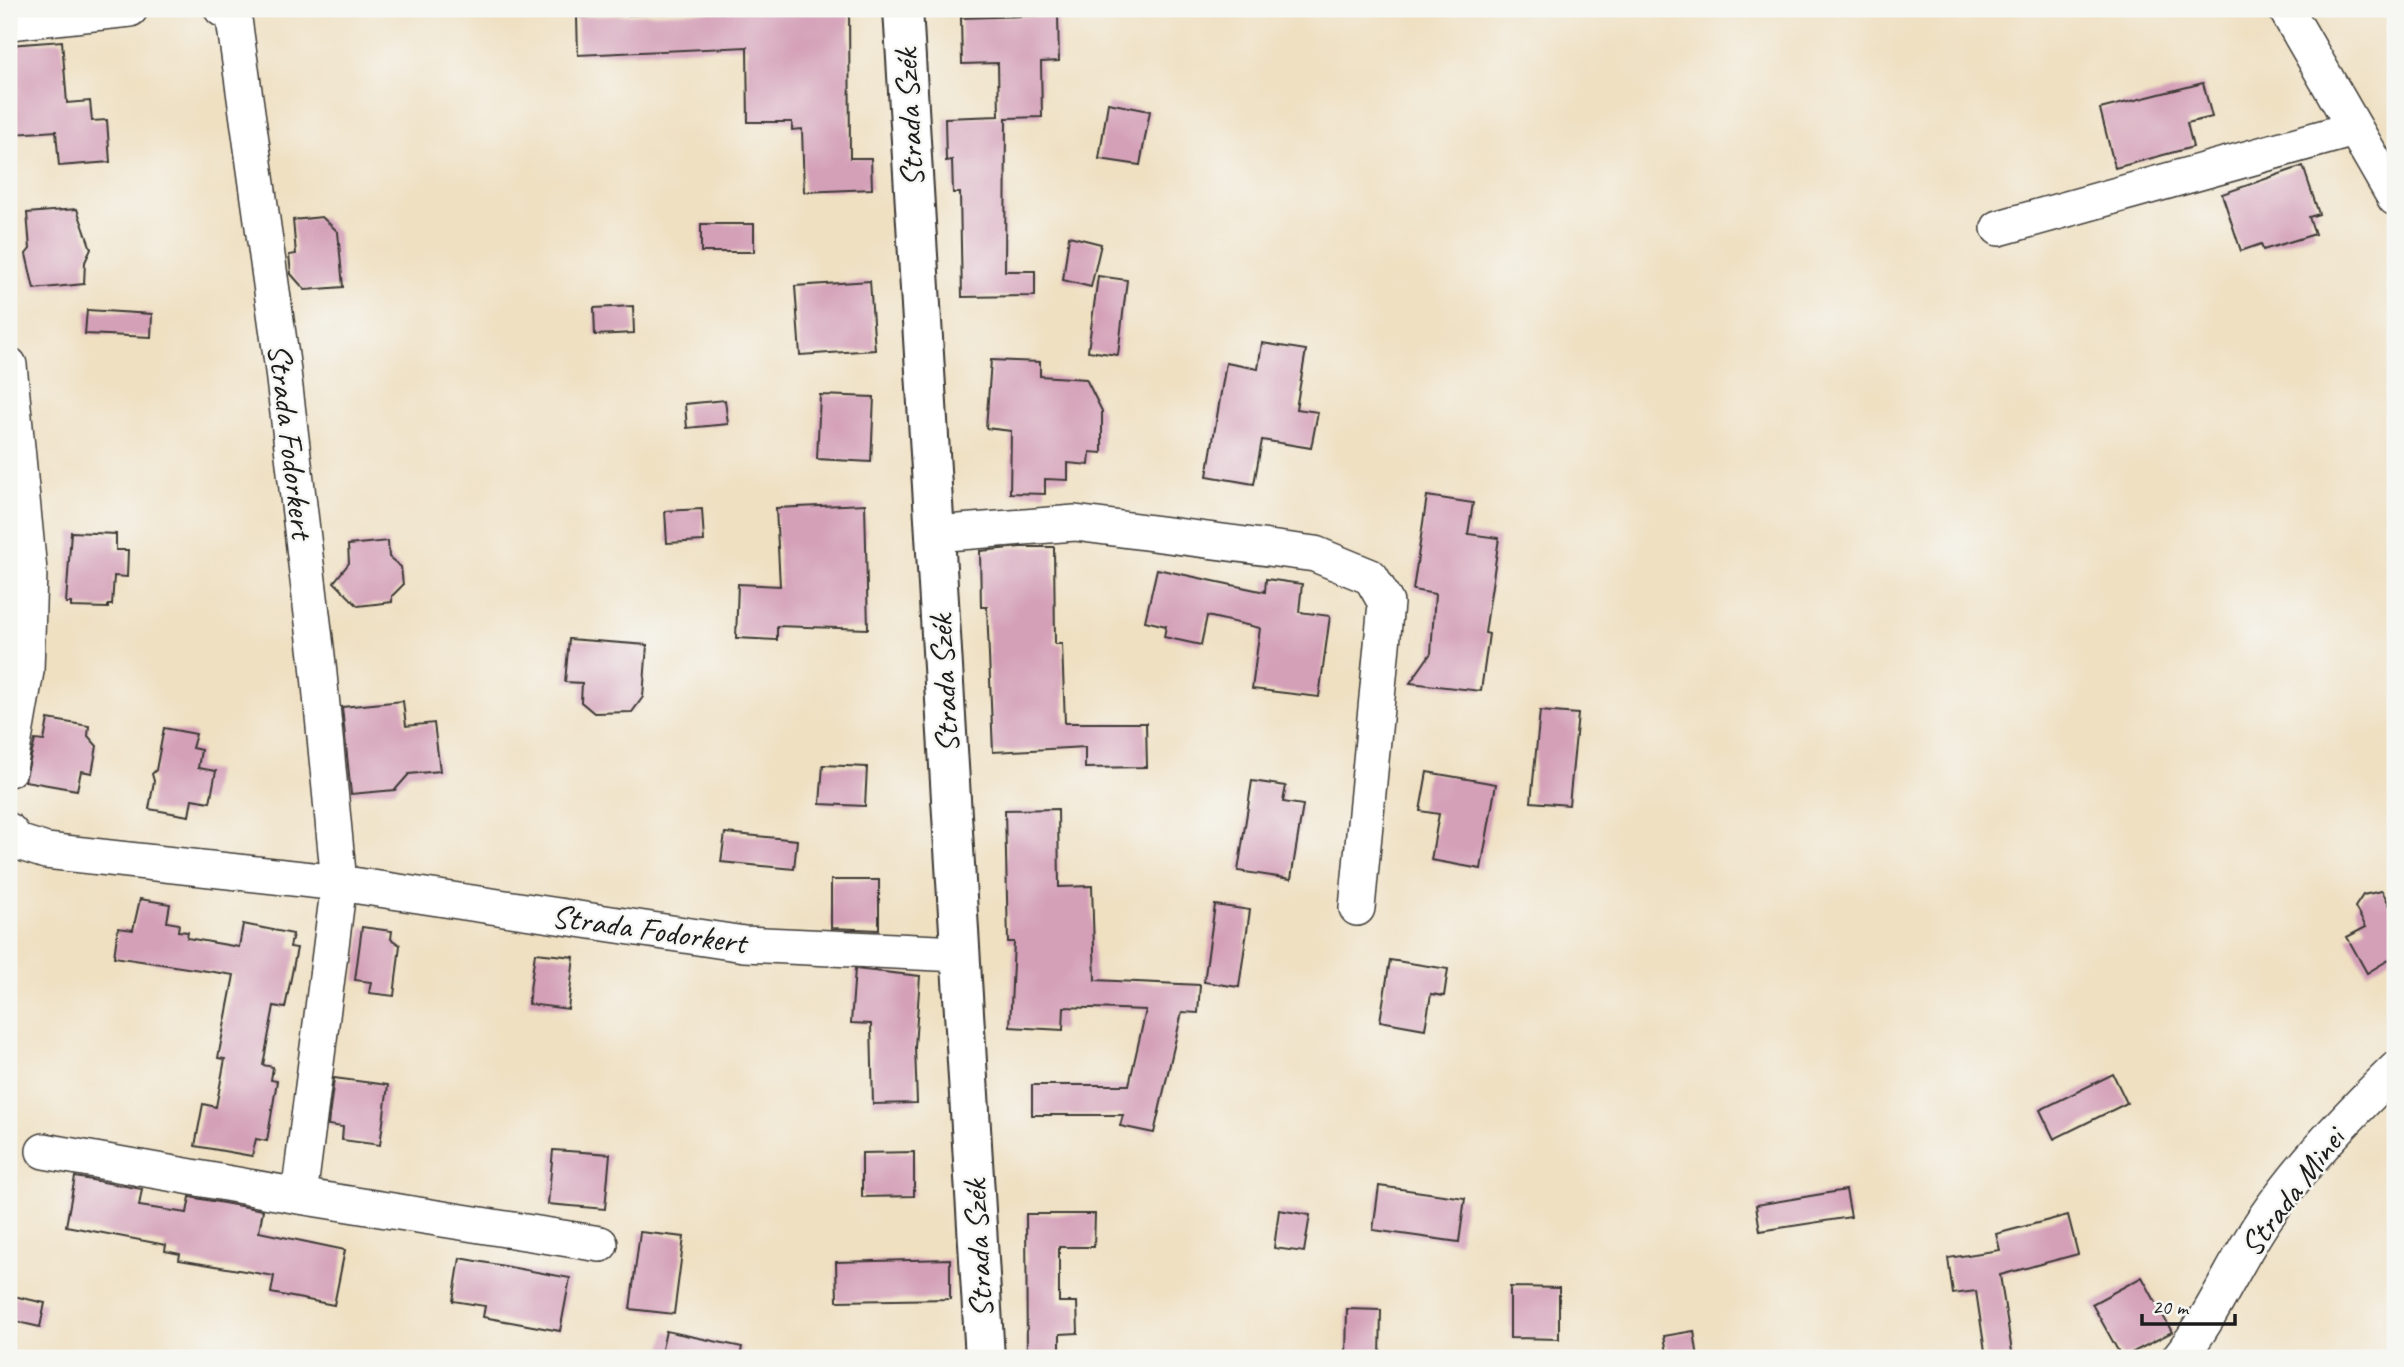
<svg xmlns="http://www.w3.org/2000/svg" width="2404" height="1367" viewBox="0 0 2404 1367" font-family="Caveat,sans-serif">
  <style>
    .building { fill: #d4a0b8 }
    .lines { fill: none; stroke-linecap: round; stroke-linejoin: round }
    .minor-casing { stroke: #3c3935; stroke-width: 38 }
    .tertiary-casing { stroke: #3c3935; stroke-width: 42 }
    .minor { stroke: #fff; stroke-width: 35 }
    .tertiary { stroke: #fff; stroke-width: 38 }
    .labels { text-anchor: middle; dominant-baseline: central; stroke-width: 5; stroke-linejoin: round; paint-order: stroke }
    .street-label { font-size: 33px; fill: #1c1c1c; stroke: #f6f6f2 }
  </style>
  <rect width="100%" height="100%" fill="#f6f6f2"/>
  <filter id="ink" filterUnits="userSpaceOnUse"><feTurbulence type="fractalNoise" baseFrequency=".0143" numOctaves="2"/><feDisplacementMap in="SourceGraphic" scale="14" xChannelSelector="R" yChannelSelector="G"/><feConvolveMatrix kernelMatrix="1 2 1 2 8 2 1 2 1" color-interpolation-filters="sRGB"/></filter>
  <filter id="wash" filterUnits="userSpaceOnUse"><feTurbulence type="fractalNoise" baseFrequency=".00686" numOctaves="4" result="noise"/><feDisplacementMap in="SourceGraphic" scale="28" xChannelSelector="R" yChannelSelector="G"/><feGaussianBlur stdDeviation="1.57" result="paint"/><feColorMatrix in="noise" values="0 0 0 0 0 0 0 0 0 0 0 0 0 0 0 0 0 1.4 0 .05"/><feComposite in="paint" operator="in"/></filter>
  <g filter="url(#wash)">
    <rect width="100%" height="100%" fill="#efe0c2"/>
    <g id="blocks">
      <path class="building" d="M 769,9 L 849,9 L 850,158 L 871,158 L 872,189 L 804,192 L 802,129 L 792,130 L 792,122 L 748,122 L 747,47 L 578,55 L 577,17 Z
        M 1058,15 L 1059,61 L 1041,62 L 1042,117 L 1006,118 L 1005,271 L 1035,271 L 1035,296 L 962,297 L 960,193 L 953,193 L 952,160 L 946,161 L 945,118 L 999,116 L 998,63 L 962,64 L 961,18 Z
        M 62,41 L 67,103 L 90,101 L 92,121 L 107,120 L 110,162 L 59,166 L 56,131 L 14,134 L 9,45 Z
        M 2203,83 L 2212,117 L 2187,123 L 2193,147 L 2115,168 L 2100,109 Z
        M 1108,103 L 1150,111 L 1140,165 L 1099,159 Z
        M 2303,166 L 2319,214 L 2309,217 L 2315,234 L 2263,250 L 2261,244 L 2241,251 L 2222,194 Z
        M 77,209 L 91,249 L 85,262 L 84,284 L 34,289 L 26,254 L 30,249 L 27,213 Z
        M 322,217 L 338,232 L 343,287 L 305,290 L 291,274 L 289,255 L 296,254 L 293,220 Z
        M 701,224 L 754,224 L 754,252 L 701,252 Z
        M 1069,236 L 1101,244 L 1091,287 L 1063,280 Z
        M 1098,276 L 1127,280 L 1118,355 L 1088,351 Z
        M 870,281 L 875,350 L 800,355 L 795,286 Z
        M 633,306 L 634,333 L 595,335 L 594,308 Z
        M 87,310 L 152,314 L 151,337 L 85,334 Z
        M 1262,343 L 1306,350 L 1296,409 L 1318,412 L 1311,448 L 1262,440 L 1254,484 L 1207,476 L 1226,363 L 1258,369 Z
        M 991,360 L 1040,362 L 1040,376 L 1086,379 L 1102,411 L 1102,453 L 1090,452 L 1089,465 L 1068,463 L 1068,480 L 1045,479 L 1045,494 L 1010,493 L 1011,431 L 986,428 Z
        M 820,395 L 874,397 L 871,462 L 817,459 Z
        M 725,400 L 728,424 L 687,428 L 685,404 Z
        M 1427,496 L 1473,503 L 1468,534 L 1499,538 L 1485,633 L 1489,634 L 1481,691 L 1410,683 L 1431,653 L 1435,594 L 1413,590 Z
        M 865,504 L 868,629 L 777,626 L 777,640 L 736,638 L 738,584 L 780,586 L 776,508 Z
        M 702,509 L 704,541 L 667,543 L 665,511 Z
        M 71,532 L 116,534 L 116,550 L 128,550 L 127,577 L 114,576 L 112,605 L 108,605 L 108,608 L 71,607 L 71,603 L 66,603 Z
        M 388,541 L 389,557 L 401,567 L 403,585 L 392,596 L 392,602 L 358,606 L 334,582 L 349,563 L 348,545 Z
        M 1021,547 L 1054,547 L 1055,644 L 1062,644 L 1065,723 L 1146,723 L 1147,767 L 1085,768 L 1085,747 L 993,752 L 987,607 L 981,607 L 980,551 Z
        M 1157,569 L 1265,592 L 1266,579 L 1302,584 L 1299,612 L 1330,616 L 1319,697 L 1252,689 L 1260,628 L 1207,616 L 1201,645 L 1164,637 L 1166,626 L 1145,621 Z
        M 569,639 L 647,645 L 643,697 L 632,712 L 594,713 L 581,702 L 582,683 L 565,682 Z
        M 403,701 L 406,726 L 434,723 L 440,771 L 409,774 L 395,790 L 351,794 L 342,707 Z
        M 1540,711 L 1578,714 L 1569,805 L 1531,802 Z
        M 48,719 L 89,726 L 88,736 L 97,746 L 92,773 L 81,771 L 77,790 L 25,781 L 35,740 L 44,741 Z
        M 164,728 L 196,734 L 192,748 L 201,750 L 198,768 L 216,771 L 210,802 L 192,799 L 189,816 L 149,809 L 154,781 L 152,774 L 156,770 Z
        M 823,765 L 867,767 L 865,806 L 820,804 Z
        M 1427,772 L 1496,784 L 1481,869 L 1431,860 L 1439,814 L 1420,811 Z
        M 1252,781 L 1286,786 L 1283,802 L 1303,805 L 1291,879 L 1238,871 Z
        M 1058,809 L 1059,887 L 1092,886 L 1095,980 L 1200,985 L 1198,1013 L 1182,1012 L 1154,1133 L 1120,1126 L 1123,1115 L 1032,1115 L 1032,1085 L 1129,1085 L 1146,1010 L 1064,1007 L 1063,1030 L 1010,1027 L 1014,942 L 1008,942 L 1005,810 Z
        M 725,833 L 797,840 L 794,869 L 721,862 Z
        M 831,880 L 879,880 L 879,930 L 831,928 Z
        M 2382,891 L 2395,915 L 2395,956 L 2367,973 L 2347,937 L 2366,927 L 2355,907 L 2363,895 Z
        M 140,899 L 170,904 L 167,922 L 179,924 L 178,931 L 188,932 L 187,938 L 239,947 L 243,924 L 293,934 L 290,947 L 297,948 L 285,1008 L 274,1006 L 263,1065 L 273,1067 L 271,1080 L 277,1081 L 267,1141 L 256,1139 L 252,1156 L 195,1146 L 203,1104 L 216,1107 L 225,1059 L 218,1058 L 234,975 L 114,957 L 118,928 L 133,930 Z
        M 1215,905 L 1250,910 L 1239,987 L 1204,982 Z
        M 362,927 L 392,931 L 391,939 L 400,945 L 394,996 L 369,993 L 371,982 L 355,980 Z
        M 535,953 L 574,957 L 568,1009 L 528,1004 Z
        M 1390,960 L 1448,969 L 1444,996 L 1431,994 L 1425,1029 L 1380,1021 Z
        M 855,969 L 920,976 L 915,1047 L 917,1103 L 873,1104 L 871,1024 L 851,1023 Z
        M 2113,1074 L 2127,1103 L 2054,1139 L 2040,1110 Z
        M 334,1078 L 388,1085 L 380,1145 L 342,1140 L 343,1127 L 328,1125 Z
        M 553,1150 L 610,1154 L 605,1209 L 548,1204 Z
        M 914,1152 L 914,1196 L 862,1197 L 862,1153 Z
        M 75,1177 L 142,1189 L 139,1206 L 187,1213 L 190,1197 L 263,1210 L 259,1232 L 345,1250 L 334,1305 L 271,1293 L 274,1276 L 179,1260 L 180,1254 L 165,1251 L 166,1245 L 66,1226 Z
        M 1379,1186 L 1465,1198 L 1459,1242 L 1373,1230 Z
        M 1846,1190 L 1851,1217 L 1760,1231 L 1756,1205 Z
        M 1279,1210 L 1310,1215 L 1304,1252 L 1274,1248 Z
        M 1026,1214 L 1095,1214 L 1094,1247 L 1059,1247 L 1059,1302 L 1077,1302 L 1078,1333 L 1060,1334 L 1060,1358 L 1027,1358 Z
        M 2068,1215 L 2078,1254 L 2000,1275 L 2013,1358 L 1986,1358 L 1976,1291 L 1953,1294 L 1948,1258 L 2000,1250 L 1996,1234 Z
        M 640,1232 L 684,1237 L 674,1314 L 630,1309 Z
        M 460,1258 L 570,1278 L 560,1331 L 483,1317 L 485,1306 L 453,1301 Z
        M 950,1259 L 950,1299 L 837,1301 L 836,1262 Z
        M 2142,1277 L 2172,1332 L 2122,1358 L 2092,1304 Z
        M 1510,1287 L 1559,1288 L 1559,1339 L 1510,1338 Z
        M 9,1295 L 45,1303 L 40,1327 L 9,1320 Z
        M 1347,1309 L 1381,1310 L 1380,1358 L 1346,1358 Z
        M 666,1331 L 742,1347 L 740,1358 L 660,1358 Z
        M 1694,1331 L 1698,1358 L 1668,1358 L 1664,1336 Z"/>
    </g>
  </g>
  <g filter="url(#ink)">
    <use href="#blocks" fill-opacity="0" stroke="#3c3935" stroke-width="2"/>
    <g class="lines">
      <g class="minor-casing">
        <path id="minor" d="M 2286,9 L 2395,198
          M 9,22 L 130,9
          M 1999,228 L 2354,129
          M 9,365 L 29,571 L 26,671 L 9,769
          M 934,534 L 1075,523 L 1315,554 L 1371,577 L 1386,603 L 1357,908
          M 9,831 L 18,842 L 46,851 L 339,883 L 744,944 L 960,954
          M 44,1151 L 299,1196 L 339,883 L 318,664 L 282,363 L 233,12 L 222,9
          M 299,1196 L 600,1244
          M 2179,1358 C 2214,1315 2234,1263 2265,1218 C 2303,1163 2348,1116 2395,1070"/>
      </g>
      <g class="tertiary-casing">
        <path id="tertiary" d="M 903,9 L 985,1358"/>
      </g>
      <use href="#minor" class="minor"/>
      <use href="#tertiary" class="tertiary"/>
    </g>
  </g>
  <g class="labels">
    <g class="street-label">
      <text transform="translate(909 118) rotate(-93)">Strada Szék</text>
      <text transform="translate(291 441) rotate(83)">Strada Fodorkert</text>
      <text transform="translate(944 684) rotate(-93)">Strada Szék</text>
      <text transform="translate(649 929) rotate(8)">Strada Fodorkert</text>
      <text transform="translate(2292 1192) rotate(-53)">Strada Minei</text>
      <text transform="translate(978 1249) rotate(-93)">Strada Szék</text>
    </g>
  </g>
  <rect width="2404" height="1367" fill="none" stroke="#f6f6f2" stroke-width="35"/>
  <path d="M2142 1314v10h93v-10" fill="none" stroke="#1c1c1c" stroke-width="3.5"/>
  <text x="2152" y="1314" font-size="21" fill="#1c1c1c" stroke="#f6f6f2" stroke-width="5" paint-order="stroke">20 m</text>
</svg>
